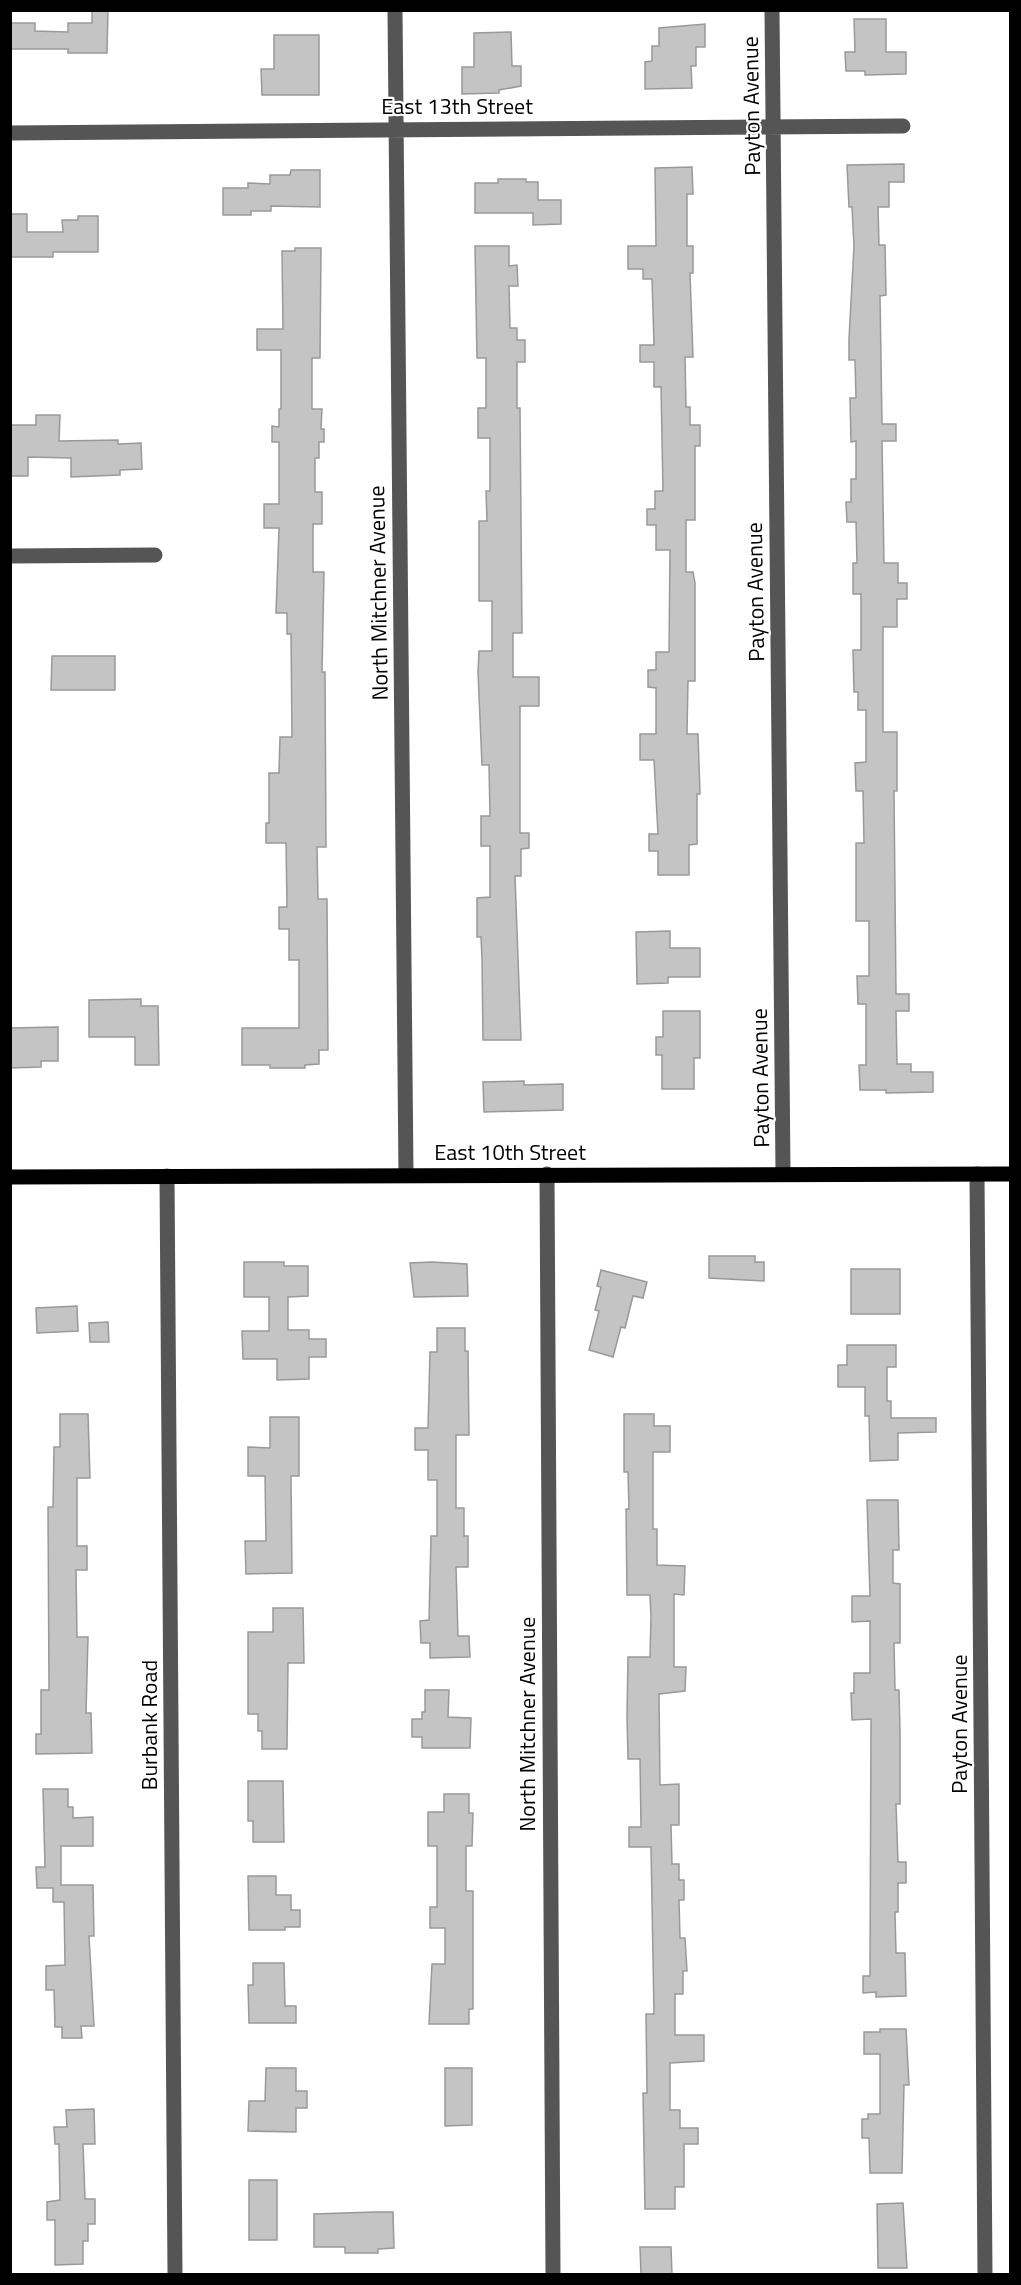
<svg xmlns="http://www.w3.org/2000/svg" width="1021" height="2285" viewBox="0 0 1021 2285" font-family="'Titillium Web',sans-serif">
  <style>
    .building { fill: #c4c4c4; stroke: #999; stroke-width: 1.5 }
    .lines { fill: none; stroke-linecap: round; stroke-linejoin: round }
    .minor { stroke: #555; stroke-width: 15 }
    .major { stroke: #000; stroke-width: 15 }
    .labels { text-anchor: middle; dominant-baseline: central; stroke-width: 4.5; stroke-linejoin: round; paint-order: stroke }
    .street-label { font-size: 22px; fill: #000; stroke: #fff }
  </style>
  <rect width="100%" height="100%" fill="#fff"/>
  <path class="building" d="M 92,10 L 108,10 L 107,53 L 68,53 L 68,49 L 10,49 L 10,23 L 35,23 L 35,31 L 68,32 L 68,23 L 92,23 Z
    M 854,19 L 886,19 L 886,52 L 906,52 L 906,74 L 865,75 L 865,71 L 846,71 L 845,52 L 855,52 Z
    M 705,24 L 705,47 L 696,47 L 696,66 L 691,66 L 692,88 L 645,89 L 645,62 L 652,61 L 652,46 L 659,46 L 659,28 Z
    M 511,32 L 512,66 L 521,66 L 521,86 L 499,90 L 499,93 L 462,94 L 462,67 L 474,67 L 474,33 Z
    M 274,35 L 319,35 L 319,95 L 262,95 L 261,69 L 274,69 Z
    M 904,164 L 904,182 L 889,182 L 889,207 L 878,207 L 879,245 L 885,245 L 886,295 L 880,296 L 882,424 L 896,424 L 896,441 L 882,441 L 884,563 L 898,563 L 898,583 L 907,583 L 907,599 L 897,599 L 897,627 L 883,627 L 883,732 L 897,732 L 897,791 L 894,791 L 896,994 L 909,994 L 909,1011 L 896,1011 L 897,1064 L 911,1064 L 911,1072 L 933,1072 L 933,1092 L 886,1093 L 886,1090 L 860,1090 L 859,1065 L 866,1065 L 866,1004 L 858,1004 L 857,976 L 869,976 L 869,921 L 856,921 L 856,843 L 864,843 L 863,791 L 856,791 L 855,763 L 866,762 L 866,710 L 858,710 L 858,692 L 854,692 L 853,650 L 861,650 L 861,594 L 853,594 L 853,563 L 857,563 L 856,522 L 847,522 L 846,502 L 851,502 L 851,479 L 856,479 L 856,441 L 851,442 L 850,398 L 856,398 L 855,360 L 849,360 L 849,339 L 854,246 L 852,207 L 849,207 L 847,165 Z
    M 692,167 L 693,194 L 687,194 L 687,246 L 693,246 L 693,273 L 690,273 L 693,357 L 685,357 L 686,407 L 690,407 L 690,425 L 700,425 L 700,446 L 695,446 L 695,520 L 686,520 L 686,572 L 693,572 L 695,583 L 695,681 L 688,681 L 687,734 L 698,734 L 700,794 L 697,794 L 697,844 L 689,845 L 689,875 L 658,875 L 658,851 L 649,851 L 649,834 L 658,834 L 654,760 L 640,760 L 640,734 L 656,734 L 656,688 L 648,687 L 648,670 L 656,670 L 656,652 L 669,652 L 670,550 L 656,550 L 656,525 L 647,525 L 647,509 L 655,509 L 655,491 L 663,491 L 661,387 L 654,387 L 654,362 L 640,362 L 640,345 L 654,345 L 652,279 L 643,279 L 643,269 L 628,269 L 628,246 L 656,246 L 655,168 Z
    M 291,170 L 320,170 L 320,207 L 271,206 L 271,211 L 251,211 L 251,215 L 223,215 L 223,188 L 248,188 L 248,183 L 270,184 L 270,175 L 290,175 Z
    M 498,179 L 526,179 L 526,182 L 538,182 L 538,200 L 561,200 L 561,224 L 533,225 L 533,213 L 475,213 L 475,183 L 498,183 Z
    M 10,214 L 27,214 L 27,232 L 63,232 L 62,220 L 78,220 L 78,216 L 98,216 L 98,252 L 53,252 L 53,257 L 10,257 Z
    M 475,246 L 509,246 L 509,266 L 517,265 L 518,286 L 509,286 L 510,328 L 517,328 L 517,340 L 525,340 L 525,362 L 517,362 L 517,408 L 520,408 L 522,633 L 513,633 L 513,677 L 539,677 L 539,706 L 520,706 L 520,833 L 529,833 L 529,848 L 521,849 L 521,876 L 515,876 L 521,1040 L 483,1040 L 482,959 L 481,937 L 477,937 L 477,898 L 490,897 L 490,846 L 481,846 L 481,816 L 490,816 L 489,765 L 482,765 L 478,672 L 479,651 L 492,651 L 492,601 L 479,601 L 479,521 L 487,521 L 486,491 L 490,491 L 490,438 L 478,438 L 478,408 L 486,408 L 486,358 L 477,358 Z
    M 295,248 L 321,248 L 320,358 L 312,358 L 312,409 L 322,409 L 321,429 L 324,429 L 324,442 L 319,442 L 319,458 L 315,458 L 315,492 L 322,492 L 322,524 L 313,524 L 313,572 L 324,572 L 322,672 L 325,672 L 326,847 L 317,847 L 318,899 L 327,899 L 328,1050 L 319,1050 L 319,1064 L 305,1065 L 305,1068 L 270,1068 L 270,1065 L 242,1065 L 242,1028 L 299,1028 L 299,960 L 289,960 L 289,929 L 279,929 L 279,907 L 287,907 L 286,843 L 266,843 L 266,823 L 269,823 L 269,773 L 279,773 L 280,737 L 292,737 L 291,634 L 287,634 L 287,613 L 276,613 L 279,528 L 264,528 L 264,504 L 279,504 L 279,442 L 272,442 L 272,426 L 279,427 L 279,409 L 281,409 L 281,350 L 257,350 L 257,329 L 283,329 L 282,251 L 295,251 Z
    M 36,415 L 60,415 L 59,441 L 118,440 L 118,444 L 141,443 L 142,469 L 120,470 L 120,475 L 71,477 L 71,458 L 28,457 L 28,476 L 10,476 L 11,425 L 36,425 Z
    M 52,656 L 115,656 L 115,690 L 51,690 Z
    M 670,931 L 670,948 L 700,948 L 700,977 L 668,977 L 668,983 L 637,984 L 636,932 Z
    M 141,999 L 141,1006 L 158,1006 L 159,1065 L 135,1065 L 135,1037 L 89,1037 L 89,1000 Z
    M 663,1011 L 700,1011 L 700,1058 L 694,1058 L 694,1089 L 662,1089 L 662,1055 L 656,1055 L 656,1037 L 663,1037 Z
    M 58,1027 L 58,1061 L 41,1061 L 41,1067 L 10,1068 L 10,1028 Z
    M 524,1081 L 524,1085 L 563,1084 L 563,1110 L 484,1112 L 483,1082 Z
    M 709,1256 L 755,1256 L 755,1262 L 764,1262 L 764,1281 L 709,1278 Z
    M 244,1262 L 284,1262 L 284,1266 L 308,1266 L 308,1296 L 288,1297 L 288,1330 L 309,1330 L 309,1339 L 326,1339 L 326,1357 L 309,1357 L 309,1379 L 277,1380 L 277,1359 L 243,1359 L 242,1331 L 269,1331 L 269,1297 L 244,1297 Z
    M 432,1262 L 467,1264 L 468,1296 L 414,1297 L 410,1263 Z
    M 851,1269 L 900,1269 L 900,1314 L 851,1314 Z
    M 601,1270 L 647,1282 L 643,1298 L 633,1296 L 625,1328 L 621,1327 L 613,1357 L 589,1350 L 599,1311 L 595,1310 L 601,1287 L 597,1286 Z
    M 77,1306 L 78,1331 L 37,1333 L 36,1308 Z
    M 108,1322 L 109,1342 L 90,1342 L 89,1323 Z
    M 437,1328 L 465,1328 L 465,1351 L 468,1351 L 469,1435 L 456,1435 L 456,1508 L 464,1508 L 464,1536 L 468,1536 L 468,1567 L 456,1567 L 458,1636 L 469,1636 L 470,1657 L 430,1658 L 430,1643 L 421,1643 L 420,1621 L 429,1620 L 431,1536 L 437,1536 L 437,1480 L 428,1480 L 428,1450 L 415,1450 L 415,1428 L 428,1428 L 430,1352 L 437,1352 Z
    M 847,1345 L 896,1345 L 896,1367 L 887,1367 L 887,1401 L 891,1401 L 891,1418 L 936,1418 L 936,1432 L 898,1433 L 898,1460 L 870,1461 L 869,1416 L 865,1416 L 865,1387 L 838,1387 L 838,1365 L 847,1365 Z
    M 60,1414 L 88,1414 L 90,1478 L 77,1478 L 77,1546 L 87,1546 L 87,1570 L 76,1570 L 77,1637 L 88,1637 L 86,1713 L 91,1713 L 92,1753 L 36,1754 L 36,1734 L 41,1734 L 41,1690 L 49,1690 L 48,1507 L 53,1507 L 54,1447 L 60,1447 Z
    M 624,1414 L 654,1414 L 654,1426 L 670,1426 L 670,1452 L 653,1452 L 653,1529 L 657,1529 L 657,1565 L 685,1566 L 684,1595 L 674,1594 L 674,1667 L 686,1667 L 685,1691 L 659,1694 L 660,1785 L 679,1784 L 679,1825 L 671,1825 L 672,1864 L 679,1864 L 679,1880 L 684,1880 L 684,1900 L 679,1900 L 680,1938 L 685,1938 L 687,1971 L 683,1971 L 683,1994 L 675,1994 L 675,2035 L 704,2035 L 704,2061 L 670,2063 L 670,2110 L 680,2110 L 680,2128 L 698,2128 L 698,2144 L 684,2144 L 684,2187 L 675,2187 L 675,2209 L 645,2209 L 643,2093 L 647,2093 L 646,2014 L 654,2014 L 651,1847 L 629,1847 L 629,1827 L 641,1827 L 640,1759 L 628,1759 L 627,1715 L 628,1657 L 650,1657 L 651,1617 L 650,1595 L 627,1595 L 626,1509 L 629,1509 L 628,1472 L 624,1472 Z
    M 270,1417 L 299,1417 L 299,1476 L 291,1476 L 292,1573 L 246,1574 L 245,1541 L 266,1541 L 265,1476 L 248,1476 L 248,1447 L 270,1448 Z
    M 867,1500 L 898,1500 L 899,1550 L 893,1550 L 893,1583 L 900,1584 L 900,1643 L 894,1643 L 895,1690 L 899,1690 L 900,1732 L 900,1804 L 896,1804 L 898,1862 L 906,1862 L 906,1883 L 898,1883 L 898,1912 L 895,1912 L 896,1953 L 905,1953 L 906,1996 L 876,1997 L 876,1992 L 863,1993 L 863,1976 L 870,1976 L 871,1719 L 852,1720 L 851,1693 L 854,1693 L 854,1673 L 870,1673 L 870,1621 L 852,1622 L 852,1596 L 870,1596 Z
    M 273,1608 L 303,1608 L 304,1663 L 288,1663 L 287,1749 L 262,1749 L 262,1731 L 258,1731 L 258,1714 L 248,1714 L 248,1632 L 273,1632 Z
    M 425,1690 L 449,1690 L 448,1717 L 471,1718 L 470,1748 L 422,1748 L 422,1737 L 412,1737 L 412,1719 L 422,1719 L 422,1712 L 425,1712 Z
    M 248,1781 L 283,1781 L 284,1842 L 253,1842 L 253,1821 L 248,1821 Z
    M 43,1789 L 68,1789 L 68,1807 L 73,1807 L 73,1818 L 93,1817 L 93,1846 L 61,1846 L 61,1885 L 93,1885 L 94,1936 L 89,1936 L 94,2026 L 81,2026 L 82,2038 L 62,2038 L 62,2027 L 55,2027 L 54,1990 L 46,1990 L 46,1966 L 65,1965 L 64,1902 L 53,1902 L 53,1888 L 37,1888 L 36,1867 L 45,1867 Z
    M 444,1794 L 469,1794 L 469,1813 L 473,1813 L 472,1846 L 466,1846 L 466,1891 L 473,1891 L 473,2009 L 469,2009 L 469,2024 L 429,2024 L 432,1964 L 445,1964 L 445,1928 L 430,1928 L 430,1907 L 437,1907 L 437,1846 L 428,1846 L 428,1812 L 444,1812 Z
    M 248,1876 L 276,1876 L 276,1895 L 291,1895 L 291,1910 L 300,1910 L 300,1927 L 285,1927 L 285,1930 L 249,1930 Z
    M 253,1963 L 284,1963 L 285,2006 L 296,2006 L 296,2023 L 249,2023 L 248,1985 L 253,1985 Z
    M 880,2029 L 906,2029 L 909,2085 L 904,2085 L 902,2173 L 870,2173 L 869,2138 L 862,2138 L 862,2119 L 868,2119 L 868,2114 L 880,2114 L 880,2054 L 864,2054 L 864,2032 L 880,2032 Z
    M 266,2068 L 296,2068 L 296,2091 L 307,2091 L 307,2108 L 296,2108 L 296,2132 L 248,2131 L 249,2101 L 265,2101 Z
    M 445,2068 L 472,2068 L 472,2125 L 445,2126 Z
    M 94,2109 L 95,2144 L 83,2144 L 85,2199 L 95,2199 L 95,2224 L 88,2224 L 88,2241 L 83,2241 L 83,2264 L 55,2265 L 55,2220 L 47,2220 L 47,2202 L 60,2200 L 59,2144 L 55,2144 L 54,2127 L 67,2127 L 66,2110 Z
    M 249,2180 L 277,2180 L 277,2240 L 249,2240 Z
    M 903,2203 L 907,2268 L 878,2268 L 877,2204 Z
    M 374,2212 L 393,2212 L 394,2248 L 378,2249 L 378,2253 L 345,2253 L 345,2247 L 314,2247 L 314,2214 Z
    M 640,2247 L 671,2247 L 672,2274 L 641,2274 Z"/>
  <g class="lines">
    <path class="minor" d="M 395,10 L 406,1175
      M 772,10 L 783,1173
      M 10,133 L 903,126
      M 10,556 L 155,555
      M 547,1174 L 553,2274
      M 977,1174 L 985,2274
      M 167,1176 L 175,2274"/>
    <path class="major" d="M 10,1177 L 1010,1174"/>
  </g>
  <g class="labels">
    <g class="street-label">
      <text x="457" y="106">East 13th Street</text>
      <text transform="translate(751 106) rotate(-91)">Payton Avenue</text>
      <text transform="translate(755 592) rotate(-91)">Payton Avenue</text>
      <text transform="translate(378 593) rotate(-91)">North Mitchner Avenue</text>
      <text transform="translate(760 1078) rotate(-91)">Payton Avenue</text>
      <text x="510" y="1152">East 10th Street</text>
      <text transform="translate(527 1724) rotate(-90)">North Mitchner Avenue</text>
      <text transform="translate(959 1724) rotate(-90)">Payton Avenue</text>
      <text transform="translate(149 1725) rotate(-90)">Burbank Road</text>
    </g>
  </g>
  <rect width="1021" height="2285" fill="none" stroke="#000000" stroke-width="24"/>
</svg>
